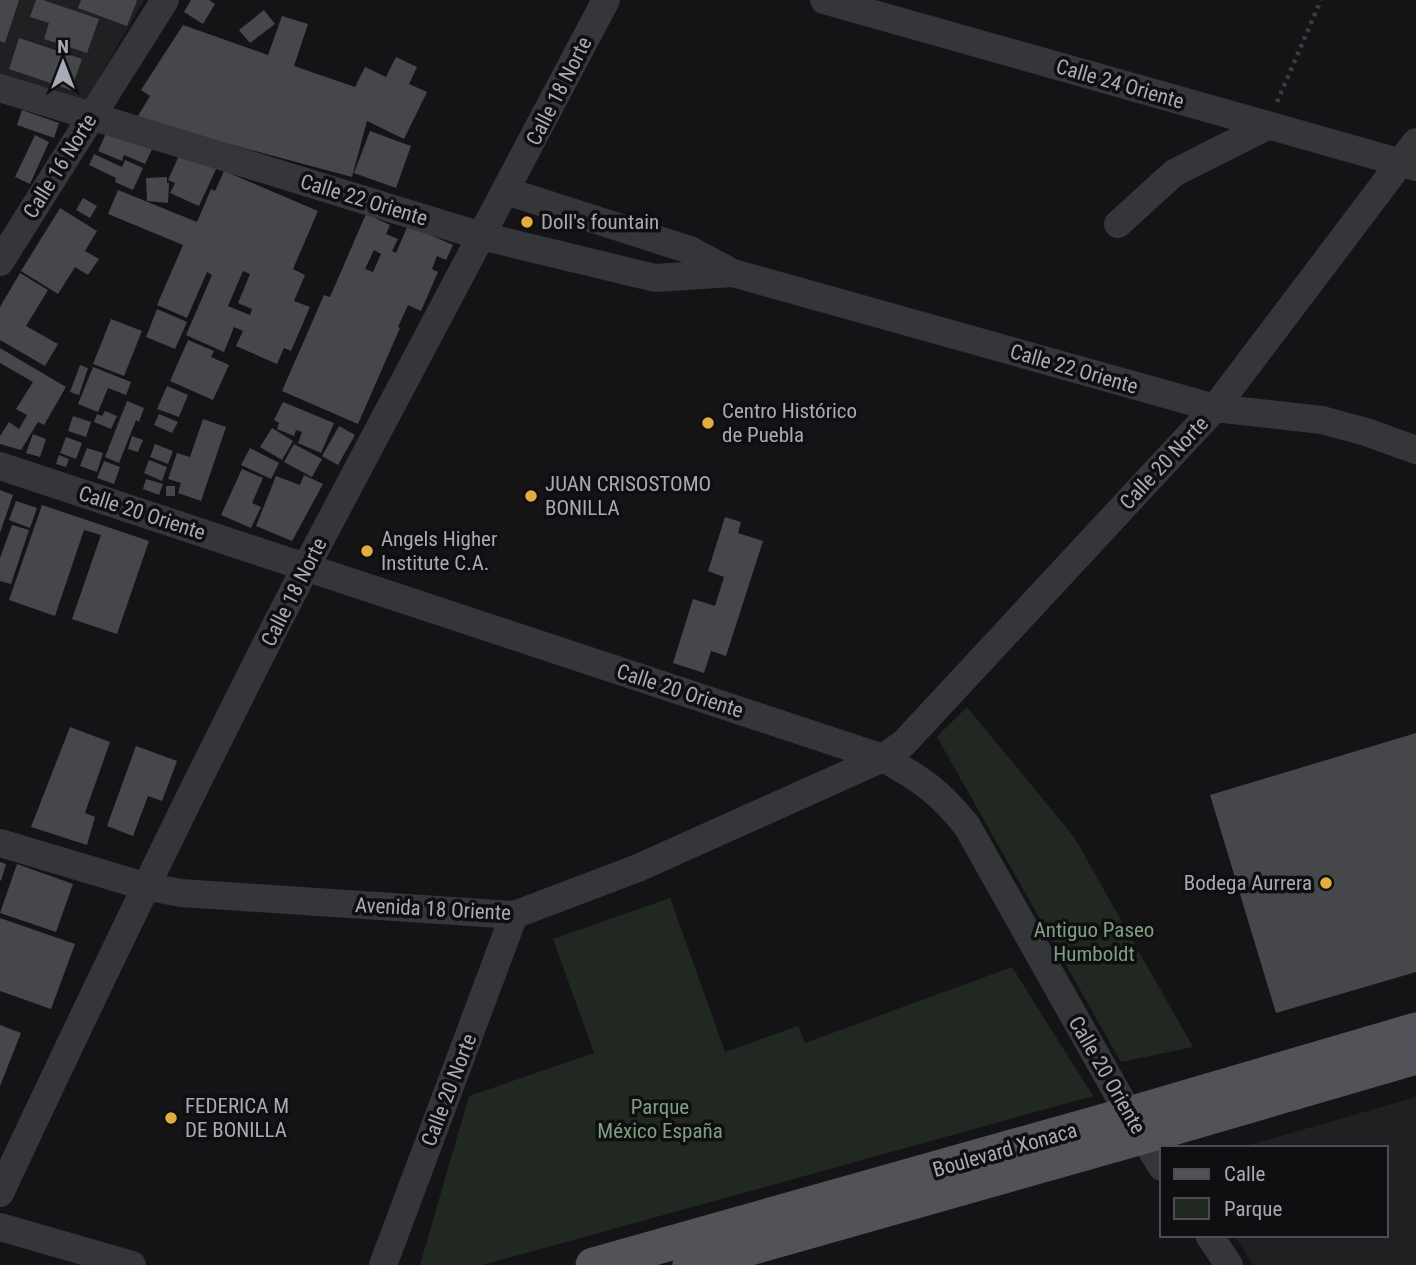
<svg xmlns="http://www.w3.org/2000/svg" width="1416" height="1265" viewBox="0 0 1416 1265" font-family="'Roboto Condensed',sans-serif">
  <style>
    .built { fill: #202023 }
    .green { fill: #212822 }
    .building { fill: #46474b; fill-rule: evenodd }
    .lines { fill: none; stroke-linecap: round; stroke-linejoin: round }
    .path { stroke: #3c3d41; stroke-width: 4.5; stroke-dasharray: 3.5 5; stroke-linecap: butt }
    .minor { stroke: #35363a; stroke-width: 28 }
    .major { stroke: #525359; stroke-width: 35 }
    .poi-dot { fill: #e3ae3f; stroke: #0f0f11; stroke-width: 2.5 }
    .labels { text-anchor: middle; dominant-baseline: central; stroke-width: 7; stroke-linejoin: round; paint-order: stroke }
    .street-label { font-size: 21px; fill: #a7abb5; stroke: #0f0f11 }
    .poi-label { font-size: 21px; fill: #a7abb5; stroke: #0f0f11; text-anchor: start }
    .park-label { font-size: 21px; fill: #7f9f82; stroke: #0f0f11 }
  </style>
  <rect width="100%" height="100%" fill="#141416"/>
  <path class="built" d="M 0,0 L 144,0 L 85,103 L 0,76 Z
    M 1416,1097 L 1416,1265 L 1253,1265 L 1234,1235 L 1386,1235 L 1386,1148 L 1239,1148 Z"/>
  <path class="green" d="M 967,707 L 1074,837 L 1193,1047 L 1121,1062 L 937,737 Z
    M 670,898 L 725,1052 L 798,1026 L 805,1043 L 1012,967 L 1093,1096 L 483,1265 L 420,1265 L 469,1096 L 594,1053 L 553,939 Z"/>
  <path class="building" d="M 0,0 L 19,0 L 5,43 L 0,41 Z
    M 36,0 L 43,0 L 99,19 L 87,53 L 44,39 L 49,23 L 30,17 Z
    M 81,0 L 136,0 L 137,1 L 127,26 L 78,8 Z
    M 191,0 L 209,0 L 215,4 L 203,24 L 184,12 Z
    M 264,10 L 275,24 L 250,43 L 239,30 Z
    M 282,16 L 308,24 L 294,66 L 355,87 L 365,67 L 386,77 L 396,57 L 417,67 L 409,84 L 427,92 L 404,139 L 367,121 L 352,177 L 136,119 L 150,96 L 141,90 L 183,25 L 268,55 Z
    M 19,38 L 82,59 L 71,90 L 9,69 Z
    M 22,110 L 59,123 L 54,138 L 17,125 Z
    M 108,129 L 152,149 L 145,164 L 124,155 L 122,161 L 98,151 Z
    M 370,131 L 411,146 L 396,188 L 354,173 Z
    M 35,135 L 49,142 L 30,184 L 15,177 Z
    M 181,151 L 217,167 L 199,206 L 170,193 L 175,183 L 168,180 Z
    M 94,154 L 122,167 L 125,160 L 143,168 L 133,190 L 115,182 L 116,178 L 89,165 Z
    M 224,171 L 318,211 L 293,269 L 305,275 L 294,301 L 310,307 L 291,351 L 284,348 L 277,364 L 236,346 L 243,331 L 234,327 L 224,352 L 186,335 L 212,275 L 207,272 L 187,318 L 157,305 L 183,245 L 108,214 L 118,190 L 197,222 L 211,189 L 215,191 ZM 243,271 L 250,274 L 238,303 L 252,309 L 250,315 L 228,306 Z
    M 167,177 L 167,183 L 169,183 L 168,203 L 147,201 L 146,178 Z
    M 83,198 L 97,206 L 90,218 L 76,210 Z
    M 60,208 L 97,231 L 85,251 L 99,259 L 88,275 L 75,267 L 58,294 L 21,271 Z
    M 366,214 L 390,225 L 386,234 L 398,239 L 392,251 L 396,253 L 408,225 L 453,245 L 446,260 L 437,256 L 432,269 L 438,272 L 421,311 L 408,305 L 398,327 L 400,328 L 358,424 L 282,391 L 324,295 L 330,297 ZM 374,250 L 381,254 L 373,272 L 365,269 Z
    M 20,273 L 48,290 L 26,326 L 58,344 L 45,366 L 0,340 L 0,307 Z
    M 157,309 L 187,322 L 175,349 L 146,337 Z
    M 111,319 L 142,331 L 124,376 L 93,364 Z
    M 188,340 L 214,351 L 211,357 L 229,365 L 213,400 L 170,381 Z
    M 0,348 L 66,387 L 44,425 L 38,422 L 21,450 L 0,444 L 0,436 L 9,422 L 19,429 L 27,415 L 16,409 L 33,382 L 0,363 Z
    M 80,365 L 88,368 L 79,395 L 70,392 Z
    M 93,367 L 131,382 L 126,395 L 108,388 L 98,412 L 78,404 Z
    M 167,386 L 188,395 L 179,417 L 157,409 Z
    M 127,401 L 144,408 L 139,422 L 136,420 L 119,463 L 105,457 Z
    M 283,402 L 334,423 L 321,453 L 298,443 L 302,432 L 296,430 L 294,436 L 277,429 L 279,423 L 274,420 Z
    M 105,411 L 117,416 L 111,429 L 94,422 L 97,414 L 102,416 Z
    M 159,414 L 178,422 L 172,433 L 154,425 Z
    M 73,416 L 91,422 L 86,437 L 68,431 Z
    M 203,419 L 226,427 L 201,501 L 178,493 L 181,483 L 168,479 L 177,453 L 190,457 Z
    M 339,426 L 355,435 L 338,465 L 322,456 Z
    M 272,428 L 293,441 L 282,460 L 260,447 Z
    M 33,434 L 46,439 L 40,457 L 26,453 Z
    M 132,436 L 143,440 L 138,452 L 128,449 Z
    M 66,437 L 82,443 L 76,459 L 60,453 Z
    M 155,444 L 173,451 L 168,464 L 150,457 Z
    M 294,444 L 322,459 L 312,477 L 284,462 Z
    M 87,448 L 103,453 L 97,472 L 80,466 Z
    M 250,448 L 279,463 L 271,479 L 241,465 Z
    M 59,455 L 69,459 L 66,467 L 56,464 Z
    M 149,460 L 167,467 L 162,481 L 144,473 Z
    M 104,461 L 120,467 L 114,484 L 97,478 Z
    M 242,469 L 263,478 L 252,503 L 261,507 L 251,528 L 221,515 Z
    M 304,475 L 323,484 L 292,541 L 256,526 L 276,476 L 300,485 Z
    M 146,479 L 163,484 L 159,495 L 143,489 Z
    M 166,486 L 175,486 L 175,496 L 166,496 Z
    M 0,490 L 13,495 L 0,533 Z
    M 16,501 L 37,508 L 30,528 L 9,520 Z
    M 42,505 L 149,541 L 117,634 L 72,619 L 101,535 L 84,530 L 55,616 L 9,600 Z
    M 725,517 L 741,522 L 738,533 L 763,541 L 726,656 L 711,651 L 704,673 L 673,663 L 693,599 L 715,606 L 724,577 L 708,571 Z
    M 12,525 L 29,530 L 11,584 L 0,581 L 0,558 Z
    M 70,727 L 110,742 L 85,813 L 95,817 L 87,845 L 31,827 Z
    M 1416,733 L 1416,972 L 1276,1013 L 1210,795 Z
    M 136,746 L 177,761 L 162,801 L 148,796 L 133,836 L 107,826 Z
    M 0,862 L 6,864 L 1,881 L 0,880 Z
    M 17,864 L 73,884 L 56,932 L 0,913 Z
    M 0,918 L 75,944 L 51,1009 L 0,991 Z
    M 0,1025 L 21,1033 L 0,1086 Z"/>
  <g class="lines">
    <path class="path" d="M 1277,102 L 1321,0"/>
    <path class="minor" d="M 824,0 L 1416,167
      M 0,88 L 481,236 L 655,278 L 733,273
      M 506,191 L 690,250 L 733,273 L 1215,408 L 1322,420 L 1366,432 L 1416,450
      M 1118,224 L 1174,173 L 1267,126
      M 0,262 L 165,0
      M 0,466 L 883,758 C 921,779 940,792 967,826 L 1129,1114 L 1162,1167
      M 0,843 L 144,886 L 181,893 L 514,915 L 638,868 L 883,758 L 904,743 L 1215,408 L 1416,142
      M 0,1193 C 99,982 200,771 307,565 C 406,376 508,189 606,0
      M 0,1227 L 132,1265
      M 1209,1235 L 1229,1265
      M 383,1265 L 514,915"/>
    <path class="major" d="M 593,1265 L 1129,1114 L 1416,1030
      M 690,1265 L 1142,1137 L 1416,1057"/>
  </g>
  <g class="poi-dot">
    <circle cx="527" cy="222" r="7"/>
    <circle cx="708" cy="423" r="7"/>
    <circle cx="531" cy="496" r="7"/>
    <circle cx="367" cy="551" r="7"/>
    <circle cx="1326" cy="883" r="7"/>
    <circle cx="171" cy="1118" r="7"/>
  </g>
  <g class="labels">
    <g class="street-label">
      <text transform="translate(1120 84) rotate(16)">Calle 24 Oriente</text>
      <text transform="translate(559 91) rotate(-63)">Calle 18 Norte</text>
      <text transform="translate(60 166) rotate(-58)">Calle 16 Norte</text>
      <text transform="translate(364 200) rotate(17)">Calle 22 Oriente</text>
      <text transform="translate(1074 369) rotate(16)">Calle 22 Oriente</text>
      <text transform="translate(1164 463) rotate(-47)">Calle 20 Norte</text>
      <text transform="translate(142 513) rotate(18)">Calle 20 Oriente</text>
      <text transform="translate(294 592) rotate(-63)">Calle 18 Norte</text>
      <text transform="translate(680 691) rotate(18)">Calle 20 Oriente</text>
      <text transform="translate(433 909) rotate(3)">Avenida 18 Oriente</text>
      <text transform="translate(1107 1075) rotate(60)">Calle 20 Oriente</text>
      <text transform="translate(449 1090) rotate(-69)">Calle 20 Norte</text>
      <text transform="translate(1005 1150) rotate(-16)">Boulevard Xonaca</text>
    </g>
    <g class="poi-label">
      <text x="541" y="222">Doll's fountain</text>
      <text x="722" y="411">Centro Histórico<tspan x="722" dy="24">de Puebla</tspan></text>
      <text x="545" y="484">JUAN CRISOSTOMO<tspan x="545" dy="24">BONILLA</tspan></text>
      <text x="381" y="539">Angels Higher<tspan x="381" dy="24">Institute C.A.</tspan></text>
      <text x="1312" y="883" text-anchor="end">Bodega Aurrera</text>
      <text x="185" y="1106">FEDERICA M<tspan x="185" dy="24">DE BONILLA</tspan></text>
    </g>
    <g class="park-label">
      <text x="1094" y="930">Antiguo Paseo<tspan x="1094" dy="24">Humboldt</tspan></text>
      <text x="660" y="1107">Parque<tspan x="660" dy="24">México España</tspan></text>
    </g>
  </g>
  <rect x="1160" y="1146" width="228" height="91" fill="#0f0f11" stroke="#4c4d53" stroke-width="2"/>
  <rect x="1174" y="1169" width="35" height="10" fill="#525359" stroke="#4c4d53" stroke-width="2"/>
  <text x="1224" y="1181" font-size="21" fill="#a7abb5">Calle</text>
  <rect x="1174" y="1198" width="35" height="21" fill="#212822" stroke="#4c4d53" stroke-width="2"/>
  <text x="1224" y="1216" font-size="21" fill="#a7abb5">Parque</text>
  <g transform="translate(63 63)" stroke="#0f0f11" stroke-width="5" paint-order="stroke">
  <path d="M0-5L12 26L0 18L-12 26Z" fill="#a7abb5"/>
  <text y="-10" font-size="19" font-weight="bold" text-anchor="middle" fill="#a7abb5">N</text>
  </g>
</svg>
